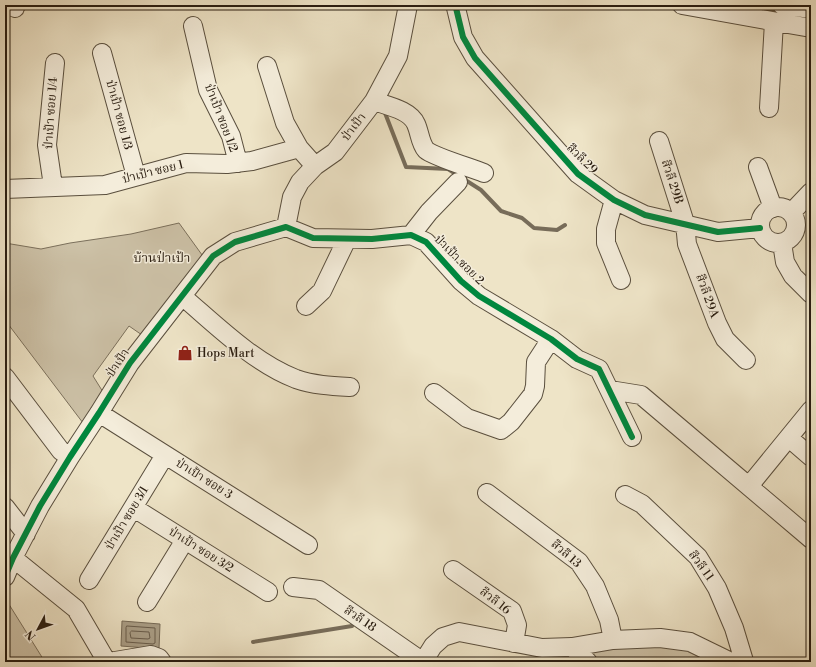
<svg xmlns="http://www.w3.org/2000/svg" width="816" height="667" viewBox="0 0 816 667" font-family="'Libre Bodoni','Noto Serif Thai',serif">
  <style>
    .green { fill: #cdc2a8; stroke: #7b705c }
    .water { fill: #aba089; stroke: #776c59 }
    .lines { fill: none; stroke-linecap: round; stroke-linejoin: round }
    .shore { stroke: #6a5e4d; stroke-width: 1 }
    .stream { stroke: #776c59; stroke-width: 4 }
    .minor-casing { stroke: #5a4f3e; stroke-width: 20 }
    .minor { stroke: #f4eddb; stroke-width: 18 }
    .cycleway-casing { stroke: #f4eddb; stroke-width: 8 }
    .cycleway { stroke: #00873e; stroke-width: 6 }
    .labels { text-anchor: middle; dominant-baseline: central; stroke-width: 3; stroke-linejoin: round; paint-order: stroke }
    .street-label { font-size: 12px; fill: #291d11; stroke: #f4eddb }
    .poi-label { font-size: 12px; fill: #291d11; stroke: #f4eddb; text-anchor: start }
    .neighbourhood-label { font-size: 13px; fill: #291d11; stroke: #f4eddb }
  </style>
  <rect width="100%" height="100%" fill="#eee4c7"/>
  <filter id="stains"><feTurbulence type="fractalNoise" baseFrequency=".005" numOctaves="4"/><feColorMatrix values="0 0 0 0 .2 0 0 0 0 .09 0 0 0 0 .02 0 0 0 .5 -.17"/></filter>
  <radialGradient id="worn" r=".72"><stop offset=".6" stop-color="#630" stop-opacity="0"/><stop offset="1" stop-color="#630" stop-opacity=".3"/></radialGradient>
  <path class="green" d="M 179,223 L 205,259 L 142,335 L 129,326 L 93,376 L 103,392 L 83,423 L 5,320 L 5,243 L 41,249 L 70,243 L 131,234 Z
    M 5,598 L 45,662 L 5,662 Z
    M 660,646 L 688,649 L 716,662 L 599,662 L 588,652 L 614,648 Z"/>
  <path class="water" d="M 122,621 L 160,624 L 159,649 L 121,646 Z"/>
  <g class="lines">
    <path class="shore" d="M 127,626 L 155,628 L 155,643 L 153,644 L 126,642 L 126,628 Z
      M 132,631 L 149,632 L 150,638 L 148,639 L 131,638 L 130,633 Z"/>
    <path class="stream" d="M 744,5 L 779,11
      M 385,113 L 406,167 L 448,169 L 481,190 L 501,211 L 522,218 L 534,228 L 557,230 L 565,225
      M 253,642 L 352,626"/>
    <g class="minor-casing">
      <path id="minor" d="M 13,5 L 15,8
        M 456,5 L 456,8 L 463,37 L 475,58 L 578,174 L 614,200 L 645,215 L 718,232 L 760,228
        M 682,5 L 811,28
        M 782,5 L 811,9
        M 193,26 L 208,90 L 231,136 L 238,163
        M 102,53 L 136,176
        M 267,66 L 285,123 L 299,148
        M 374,101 C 388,106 410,110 416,124 C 420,133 420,143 426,150 C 434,157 472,168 484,173
        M 769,108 L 774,22
        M 659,141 L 685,223 L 687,244 L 717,323 L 725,339 L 746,360
        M 758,167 L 773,208
        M 53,186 L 47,145 L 55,63
        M 5,189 L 105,185 L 186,163 L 227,164 L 252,161 L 299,148 L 315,166
        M 614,200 L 606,229 L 606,243 L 621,280
        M760 225a18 18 0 1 1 36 0a18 18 0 1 1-36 0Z
        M 791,213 L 811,192
        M 286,227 L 313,238 L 372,239 L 411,235 L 426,242 L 461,281 L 479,296 L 551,339 L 577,359 L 599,369 L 632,437
        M 286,227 L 292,197 L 300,182 L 315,166 L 335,152 L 374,101 L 398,56 L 408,5
        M 411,235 L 429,212 L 458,182
        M 782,243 L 785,262 L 793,276 L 811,294
        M 182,296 C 216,325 254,363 296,379 C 313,385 332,386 350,387
        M 306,306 L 322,291 L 347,239
        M 5,377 L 61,451 L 70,457
        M 610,390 L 641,395 L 811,539
        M 434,393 L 467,418 L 501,430 L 511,422 L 533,394 L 535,386 L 536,362 L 551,339
        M 99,413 L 308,545
        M 789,438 L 811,457
        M 749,486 L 811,410
        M 487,493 L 579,562 L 595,586 L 609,620 L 613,640
        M 625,495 L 642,504 L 698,557 L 717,588 L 734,628 L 744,661
        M 5,507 L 26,534
        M 134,508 L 268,592
        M 13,558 L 76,609 L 107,662
        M 453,570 L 512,611 L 517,625 L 514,643
        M 5,577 L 13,558 L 40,506 L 70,457 L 99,413 L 130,363 L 213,256 L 235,242 L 286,227
        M 89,580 L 165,455
        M 293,587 L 319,590 L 423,662
        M 147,602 L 185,540
        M 572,647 L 588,662
        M 109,662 L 151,655 L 159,658 L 162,662
        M 423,662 L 433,646 L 443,637 L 459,632 L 542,648 L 572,647 L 613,640 L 660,638 L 690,642 L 731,662"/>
    </g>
    <use href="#minor" class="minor"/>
    <g class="cycleway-casing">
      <path id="cycleway" d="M 456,5 L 456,8 L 463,37 L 475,58 L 578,174 L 614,200 L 645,215 L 718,232 L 760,228
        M 5,577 L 13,558 L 40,506 L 70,457 L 99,413 L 130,363 L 213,256 L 235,242 L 286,227 L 313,238 L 372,239 L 411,235 L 426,242 L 461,281 L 479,296 L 551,339 L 577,359 L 599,369 L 632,437"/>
    </g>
    <use href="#cycleway" class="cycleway"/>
  </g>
  <defs>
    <g id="shop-bare" transform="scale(1.2)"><path d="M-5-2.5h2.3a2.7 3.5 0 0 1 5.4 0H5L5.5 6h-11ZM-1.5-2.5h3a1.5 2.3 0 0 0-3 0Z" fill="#8f2418" stroke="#f4eddb" stroke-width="2.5" paint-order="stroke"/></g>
  </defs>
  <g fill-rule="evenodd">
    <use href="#shop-bare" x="185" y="353"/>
  </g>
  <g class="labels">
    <g class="street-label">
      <text transform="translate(51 113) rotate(-86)">ป่าเป้า ซอย 1/4</text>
      <text transform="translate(119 115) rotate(75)">ป่าเป้า ซอย 1/3</text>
      <text transform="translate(221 118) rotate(69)">ป่าเป้า ซอย 1/2</text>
      <text transform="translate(354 127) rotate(-52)">ป่าเป้า</text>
      <text transform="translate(582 159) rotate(44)">สีวลี 29</text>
      <text transform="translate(153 172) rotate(-14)">ป่าเป้า ซอย 1</text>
      <text transform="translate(672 182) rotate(72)">สีวลี 29B</text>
      <text transform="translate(459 260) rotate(45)">ป่าเป้า ซอย 2</text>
      <text transform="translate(707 296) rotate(70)">สีวลี 29A</text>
      <text transform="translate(118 363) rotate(-56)">ป่าเป้า</text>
      <text transform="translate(204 479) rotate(32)">ป่าเป้า ซอย 3</text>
      <text transform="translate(127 518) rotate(-59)">ป่าเป้า ซอย 3/1</text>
      <text transform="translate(201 550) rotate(32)">ป่าเป้า ซอย 3/2</text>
      <text transform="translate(566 554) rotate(41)">สีวลี 13</text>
      <text transform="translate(701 566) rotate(54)">สีวลี 11</text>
      <text transform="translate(495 601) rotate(38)">สีวลี 16</text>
      <text transform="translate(360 619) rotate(34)">สีวลี 18</text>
    </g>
    <g class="poi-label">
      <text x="197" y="353">Hops Mart</text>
    </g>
    <g class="neighbourhood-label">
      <text x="162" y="258">บ้านป่าเป้า</text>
    </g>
  </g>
  <rect width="816" height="667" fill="none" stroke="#eee4c7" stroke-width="20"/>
  <rect x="6" y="6" width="804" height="655" fill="none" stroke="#291d11" stroke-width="2"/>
  <rect x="10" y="10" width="796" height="647" fill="none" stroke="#291d11"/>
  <g transform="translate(38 629) rotate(229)" stroke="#f4eddb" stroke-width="3" paint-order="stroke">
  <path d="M0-3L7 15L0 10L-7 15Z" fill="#291d11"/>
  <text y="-6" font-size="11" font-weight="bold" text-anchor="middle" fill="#291d11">N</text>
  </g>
  <rect width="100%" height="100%" filter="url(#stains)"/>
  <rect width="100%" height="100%" fill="url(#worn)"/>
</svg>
